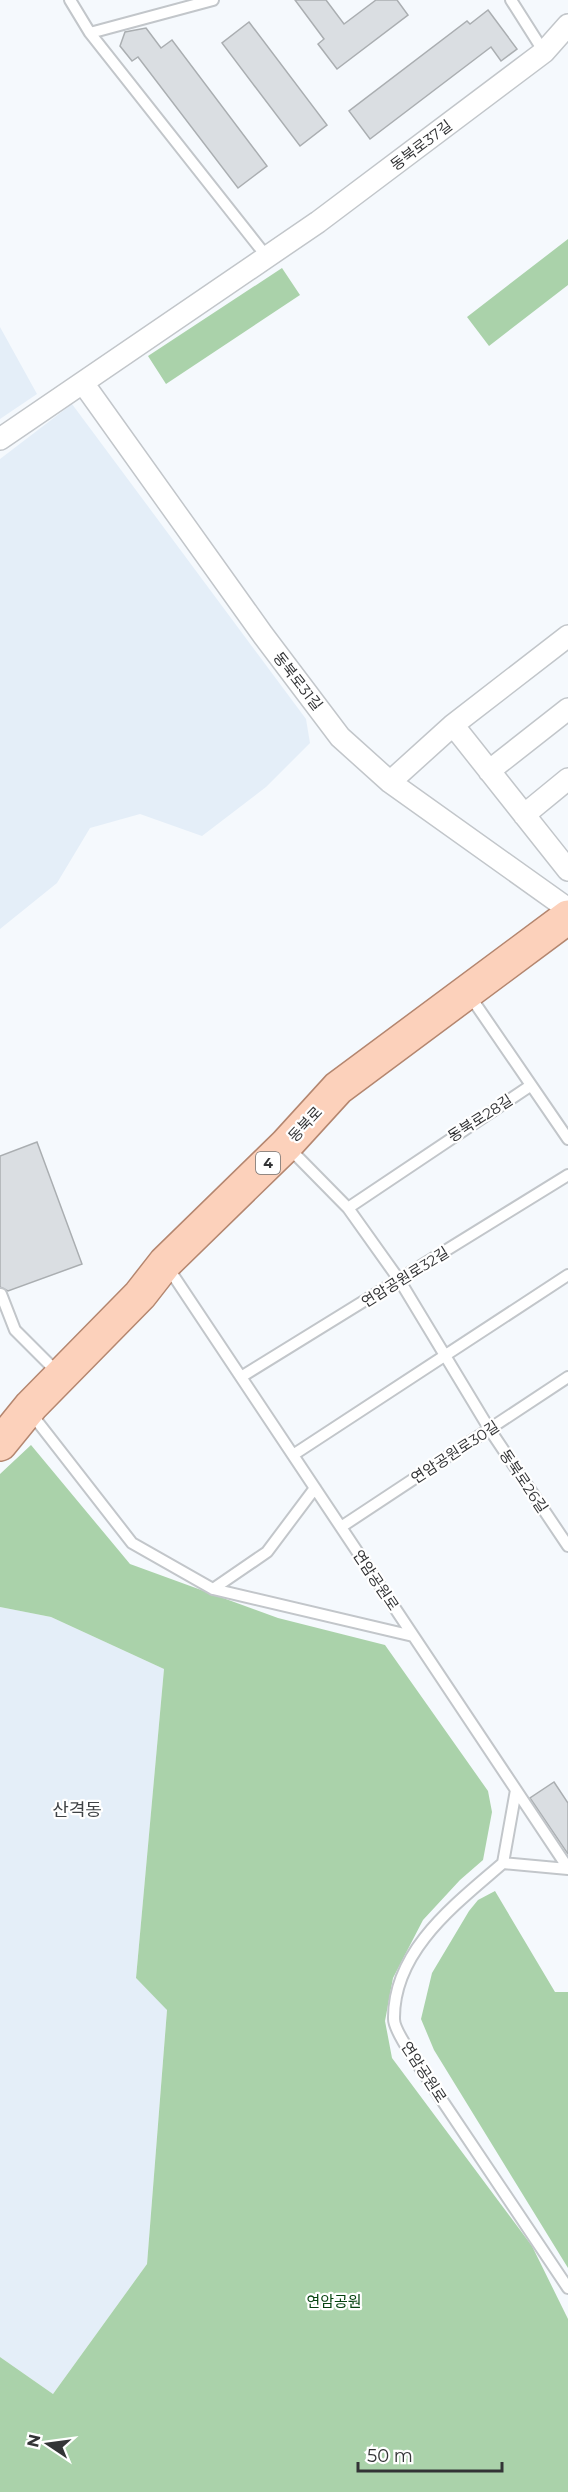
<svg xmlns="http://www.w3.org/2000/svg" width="568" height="2492" viewBox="0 0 568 2492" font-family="Montserrat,'Noto Sans KR',sans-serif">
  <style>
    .built { fill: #e4eef8 }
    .green { fill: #aad2aa }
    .building { fill: #dadee2; stroke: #aaaeb1; stroke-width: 1.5 }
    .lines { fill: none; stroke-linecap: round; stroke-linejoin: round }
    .service-casing { stroke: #c2c6ca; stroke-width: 14 }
    .minor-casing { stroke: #c2c6ca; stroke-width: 24 }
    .primary-casing { stroke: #b4866f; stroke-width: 36 }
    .service { stroke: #fff; stroke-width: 10 }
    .minor { stroke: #fff; stroke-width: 21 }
    .primary { stroke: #fcd1bb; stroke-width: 33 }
    .labels { text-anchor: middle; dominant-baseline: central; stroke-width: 4.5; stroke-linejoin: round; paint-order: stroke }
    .shield { fill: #fff; stroke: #707172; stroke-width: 1.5 }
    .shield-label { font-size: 14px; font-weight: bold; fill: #333436 }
    .street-label { font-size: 15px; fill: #333436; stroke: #fff }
    .park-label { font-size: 15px; fill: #05430f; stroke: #fff }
    .quarter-label { font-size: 18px; fill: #3f4245; stroke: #fff }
  </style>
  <rect width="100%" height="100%" fill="#f5f9fd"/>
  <path class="built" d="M 0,327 L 37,394 L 0,419 Z
    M 72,404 L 306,719 L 310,743 L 266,787 L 202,836 L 140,814 L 90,828 L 57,883 L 0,929 L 0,459 Z
    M 0,1607 L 51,1617 L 164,1669 L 136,1978 L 167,2009 L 147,2264 L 53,2394 L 0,2357 Z"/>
  <path class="green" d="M 568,239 L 568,285 L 489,346 L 467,317 Z
    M 282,268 L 300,295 L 166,384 L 148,356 Z
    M 31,1445 L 130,1564 L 278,1618 L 385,1645 L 488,1791 L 492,1812 L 483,1860 L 460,1880 L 423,1920 L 393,1978 L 385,2021 L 392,2058 L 532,2246 L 568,2319 L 568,2492 L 0,2492 L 0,2357 L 53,2394 L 147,2264 L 167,2010 L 136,1978 L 164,1669 L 51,1617 L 0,1607 L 0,1474 Z
    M 495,1891 L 555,1992 L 568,1992 L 568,2268 L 434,2050 L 421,2019 L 432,1973 L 469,1911 L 478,1900 Z"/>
  <path class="building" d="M 295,0 L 326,0 L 344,24 L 376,0 L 397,0 L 408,15 L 337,69 L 318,44 L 324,39 Z
    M 488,10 L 517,49 L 501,61 L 491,47 L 370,139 L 349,111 L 467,21 L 470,24 Z
    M 249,22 L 327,125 L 300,146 L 222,43 Z
    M 146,28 L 161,48 L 172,40 L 267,166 L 238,188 L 138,57 L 132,61 L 120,46 L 125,32 Z
    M 37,1142 L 82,1264 L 8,1291 L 0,1287 L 0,1156 Z
    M 554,1782 L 568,1803 L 568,1854 L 530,1798 Z"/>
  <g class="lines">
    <g class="service-casing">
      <path id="service" d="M 70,0 L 90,33 L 267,257
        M 511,0 L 544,52
        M 90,33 L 213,0
        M 470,996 L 568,1139
        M 288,1147 L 348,1208 L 400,1281 L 490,1430 L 568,1546
        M 348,1208 L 530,1086
        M 167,1266 L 568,1868
        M 1,1294 L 15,1330 L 57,1372
        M 241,1377 L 568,1175
        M 30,1412 L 132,1543 L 213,1589 L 413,1636
        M 293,1455 L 568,1275
        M 341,1527 L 568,1377
        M 213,1589 L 267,1552 L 315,1488
        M 516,1790 L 503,1863 L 568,1869
        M 503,1863 C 457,1903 393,1950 394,2019 C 394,2028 403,2040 407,2048 L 568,2288"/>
    </g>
    <g class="minor-casing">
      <path id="minor" d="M 83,383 L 263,635 L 340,737 L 390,782 L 568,909
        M 0,439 L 318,222 L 544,52 L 568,25
        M 453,725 L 568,870
        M 489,771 L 568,709
        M 390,782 L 453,725 L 568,636
        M 524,815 L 568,779"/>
    </g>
    <g class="primary-casing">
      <path id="primary" d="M 0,1444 L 31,1406 L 140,1295 L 165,1263 L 286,1145 L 338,1088 L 568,917"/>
    </g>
    <use href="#service" class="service"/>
    <use href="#minor" class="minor"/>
    <use href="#primary" class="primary"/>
  </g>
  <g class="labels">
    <rect class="shield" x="256" y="1152" width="24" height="22" rx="4.5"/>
    <g class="shield-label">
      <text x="268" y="1163">4</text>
    </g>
    <g class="street-label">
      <text transform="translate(421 145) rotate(-37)">동북로37길</text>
      <text transform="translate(298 681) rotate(52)">동북로31길</text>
      <text transform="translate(480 1118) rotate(-33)">동북로28길</text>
      <text transform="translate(305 1124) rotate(-47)">동북로</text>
      <text transform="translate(405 1277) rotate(-32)">연암공원로32길</text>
      <text transform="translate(455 1452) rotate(-33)">연암공원로30길</text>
      <text transform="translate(524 1481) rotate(56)">동북로26길</text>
      <text transform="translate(376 1580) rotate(56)">연암공원로</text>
      <text transform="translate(424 2072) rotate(57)">연암공원로</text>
    </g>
    <g class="park-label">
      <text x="334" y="2301">연암공원</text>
    </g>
    <g class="quarter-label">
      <text x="77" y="1810">산격동</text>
    </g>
  </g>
  <g transform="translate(48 2444) rotate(283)" stroke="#ffffff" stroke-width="4.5" paint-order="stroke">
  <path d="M0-4.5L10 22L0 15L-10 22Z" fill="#333436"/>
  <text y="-9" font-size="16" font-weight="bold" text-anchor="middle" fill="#333436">N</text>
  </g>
  <path d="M358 2462v9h144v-9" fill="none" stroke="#333436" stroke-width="3"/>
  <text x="367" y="2462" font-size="18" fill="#333436" stroke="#ffffff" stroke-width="4.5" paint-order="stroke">50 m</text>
</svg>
